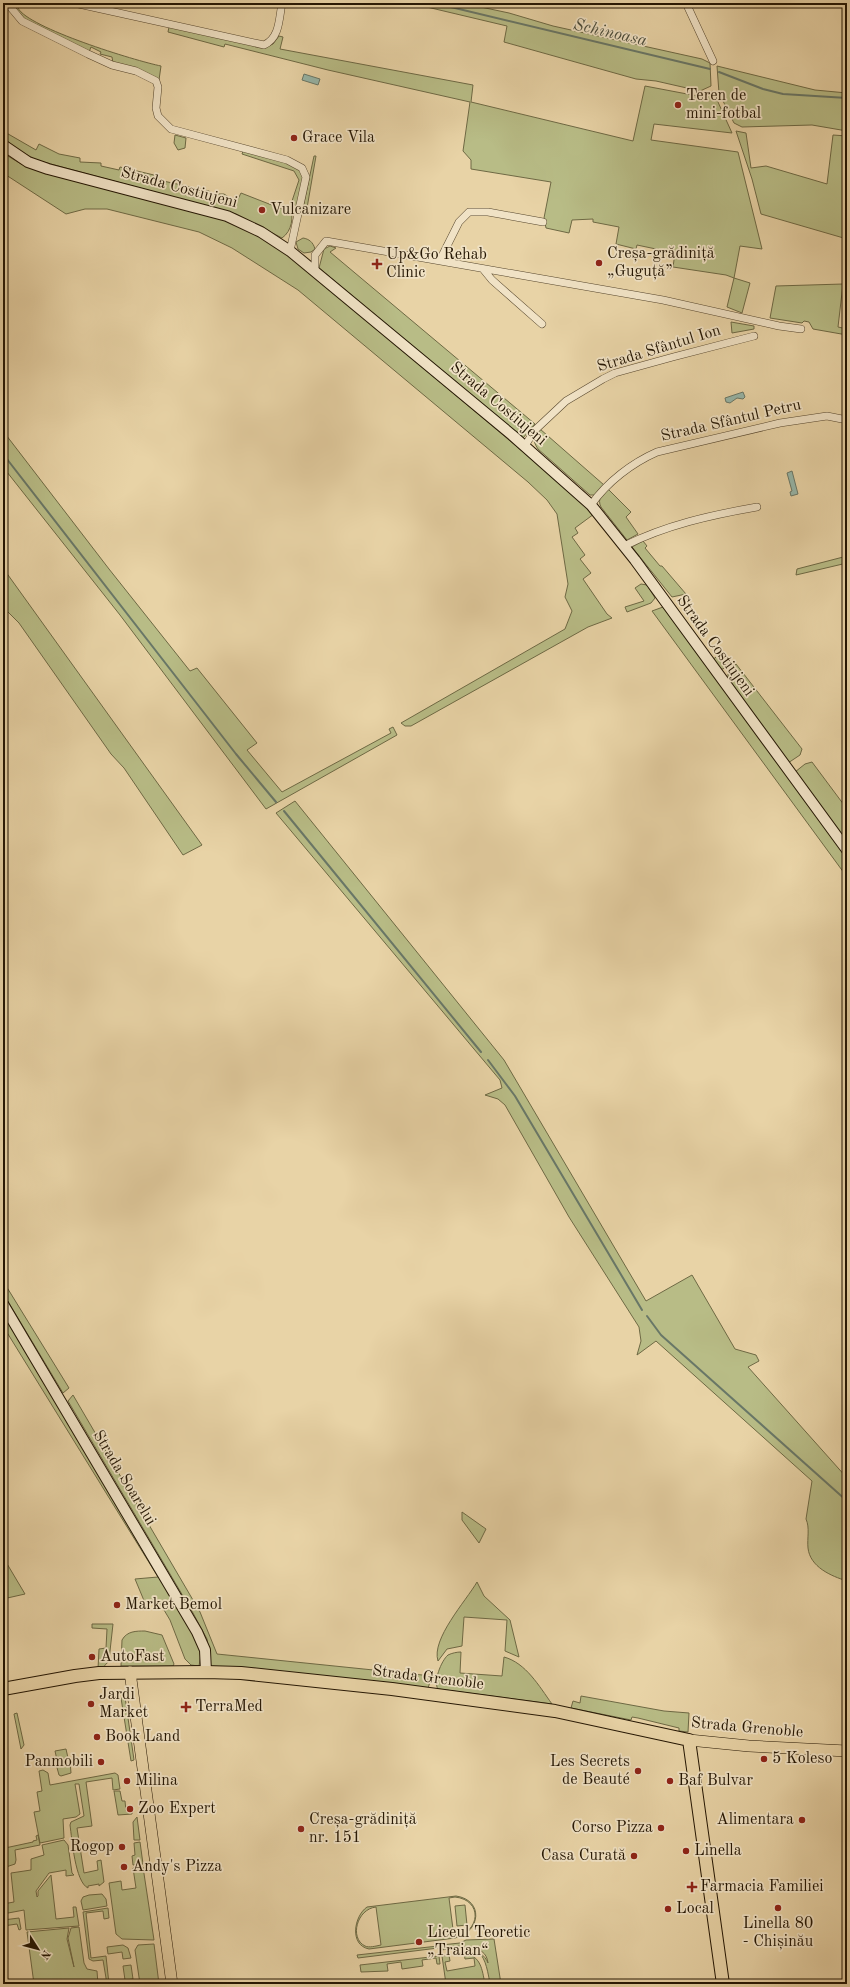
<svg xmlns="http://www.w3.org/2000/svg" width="850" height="1987" viewBox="0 0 850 1987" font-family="'Old Standard TT',serif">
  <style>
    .green { fill: #b8bc86; stroke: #6e6944; fill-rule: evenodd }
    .water { fill: #97b7aa; stroke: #697767 }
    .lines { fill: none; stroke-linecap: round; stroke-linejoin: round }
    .stream { stroke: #697767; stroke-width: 2 }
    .street-casing { stroke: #55452c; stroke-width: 8 }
    .secondary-casing { stroke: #241603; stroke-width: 12 }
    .primary-casing { stroke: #241603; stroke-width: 12 }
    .highway-casing { stroke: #241603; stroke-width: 14 }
    .street { stroke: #f0e2c5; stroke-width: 7 }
    .secondary { stroke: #f0e2c5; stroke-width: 10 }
    .primary { stroke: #e8d3a6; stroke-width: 11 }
    .highway { stroke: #e8d3a6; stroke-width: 12 }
    .poi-dot { fill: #8f2418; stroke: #f0e2c5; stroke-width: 1.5 }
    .labels { text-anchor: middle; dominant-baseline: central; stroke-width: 3.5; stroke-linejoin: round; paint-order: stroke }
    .poi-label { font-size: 16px; fill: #241603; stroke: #f0e2c5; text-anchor: start }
    .street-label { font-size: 16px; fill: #241603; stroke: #f0e2c5 }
    .water-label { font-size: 17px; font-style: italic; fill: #4c4e3d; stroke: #f0e2c5 }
  </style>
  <rect width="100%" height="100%" fill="#e8d3a6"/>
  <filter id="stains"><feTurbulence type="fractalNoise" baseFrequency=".005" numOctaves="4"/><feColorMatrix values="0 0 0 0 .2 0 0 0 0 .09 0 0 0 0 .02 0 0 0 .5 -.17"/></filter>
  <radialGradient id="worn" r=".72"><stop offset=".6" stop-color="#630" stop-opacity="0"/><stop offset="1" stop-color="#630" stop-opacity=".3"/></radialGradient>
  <path class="green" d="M 10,3 L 19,3 L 18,8 C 28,28 136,61 161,66 L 159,80 L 113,63 L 112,57 L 100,54 L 101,52 L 91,47 L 89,52 L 24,19 Z
    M 410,3 L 462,3 L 509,13 L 553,26 L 702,59 L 710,63 L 711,86 L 700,91 L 656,81 L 636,79 L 504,42 L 507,26 Z
    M 169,27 L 265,47 L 273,44 L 279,36 L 283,37 L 280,49 L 473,85 L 471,102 L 633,141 L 645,86 L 703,97 L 713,91 L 732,133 L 654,124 L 651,140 L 738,152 L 762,249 L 740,246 L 734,278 L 750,283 L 742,313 L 727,307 L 734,278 L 726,275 L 673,267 L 675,253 L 637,245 L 636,249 L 616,244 L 619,227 L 593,222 L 593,219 L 572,220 L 569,233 L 546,228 L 544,218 L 551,182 L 471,169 L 471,160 L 463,151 L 470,102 L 328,70 L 225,44 L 224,47 L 168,32 Z
    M 717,66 L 815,90 L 847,93 L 847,131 L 812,125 L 742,127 L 734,123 L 719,93 Z
    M 3,131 L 36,150 L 39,144 L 59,154 L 80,158 L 80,162 L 101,163 L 101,166 L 119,170 L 120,167 L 154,175 L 154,179 L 209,191 L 213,194 L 224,194 L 230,198 L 238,199 L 241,193 L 287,211 L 290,206 C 294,217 292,231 282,238 L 236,214 L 36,160 L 3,141 Z
    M 736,131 L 746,133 L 751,168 L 766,166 L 827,184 L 833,135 L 847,136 L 847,239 L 761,214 L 752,179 Z
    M 175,135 L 186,138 L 185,148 L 178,150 L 174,143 Z
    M 243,151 C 257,155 296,160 302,174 C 305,183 299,199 297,208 L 292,201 L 299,180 L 294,171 L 242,154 Z
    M 3,153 L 21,164 L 47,173 L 199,212 C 217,218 235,223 251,232 C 277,244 299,265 321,282 L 572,493 L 594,514 L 575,528 L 578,533 L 572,537 L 585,555 L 580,559 L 591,573 L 583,579 L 607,614 L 612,618 L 588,627 L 411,726 L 405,726 L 401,723 L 565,629 L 572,611 L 565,597 L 568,584 L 557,514 L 547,500 L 528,482 L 298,290 L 232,248 L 199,232 L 107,209 L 85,209 L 66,214 L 3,173 Z
    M 314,156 L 316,156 L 307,208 L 303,208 Z
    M 303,238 C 309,239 313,242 315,249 L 311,252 L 304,253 L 298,249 L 296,242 Z
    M 330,246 L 336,248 L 330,252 L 535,424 L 523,438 L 319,268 L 324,249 Z
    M 843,284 L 838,327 L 847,329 L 847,335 L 813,329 L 809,322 L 804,321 L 802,323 L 770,318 L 776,286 Z
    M 731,322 L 754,326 L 754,329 L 732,333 Z
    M 540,429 L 604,485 L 594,495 L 590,495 L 538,449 C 532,440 533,436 540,429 Z
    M 3,431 L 109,569 L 190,671 L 197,668 L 257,743 L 247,750 L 282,792 L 391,733 L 389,729 L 393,727 L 397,735 L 266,809 L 120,615 L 3,467 Z
    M 607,488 L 631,512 L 626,517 L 638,534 L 627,540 L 601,507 C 597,499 602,494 607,488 Z
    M 643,541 L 647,546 L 645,548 L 660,566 L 662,566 L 686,594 L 672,597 L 632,547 Z
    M 847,556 L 847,563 L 796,575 L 797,569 Z
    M 3,568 L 202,845 L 183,855 L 124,768 L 111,754 L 19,623 L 3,607 Z
    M 641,584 L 647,585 L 655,598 L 651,603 L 627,612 L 625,607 L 644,601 L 635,588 Z
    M 663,607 L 847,856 L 847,877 L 652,611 Z
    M 723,652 L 731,662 L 723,669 L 718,669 L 712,660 Z
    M 736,664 L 802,749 L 800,755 L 788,763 L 728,682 L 728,674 Z
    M 812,762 L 847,809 L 847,843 L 795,772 L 805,764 Z
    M 295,801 L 504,1060 L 646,1301 L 692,1275 L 735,1349 L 756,1355 L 759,1361 L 748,1367 L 847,1478 L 847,1581 C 831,1576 810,1567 808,1548 C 807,1538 810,1528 806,1519 L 812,1481 L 656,1341 L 637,1355 L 641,1341 L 639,1327 L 569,1217 L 505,1105 L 498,1099 L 485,1095 L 502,1088 L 500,1080 L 276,813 Z
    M 3,1281 L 69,1388 L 63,1393 L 3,1293 Z
    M 3,1313 L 198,1640 L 201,1654 L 199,1666 L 191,1665 L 185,1659 L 170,1620 L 158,1600 L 145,1603 L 135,1579 L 158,1577 L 3,1326 Z
    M 73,1395 L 200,1612 L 217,1654 L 432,1676 L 428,1688 L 252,1668 L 211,1667 L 207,1639 L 193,1613 L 68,1401 Z
    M 462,1512 L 486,1529 L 479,1543 L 462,1520 Z
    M 3,1557 L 25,1594 L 3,1599 Z
    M 477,1582 L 484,1596 L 510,1620 L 519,1657 L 505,1651 L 507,1620 L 464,1617 L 462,1646 L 447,1649 L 438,1661 C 431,1639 466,1601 477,1582 Z
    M 92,1624 L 113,1624 L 109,1660 C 107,1664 103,1668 98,1669 L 99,1649 L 106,1648 L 107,1629 L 92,1628 Z
    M 145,1631 L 162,1635 L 174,1664 L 173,1666 L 121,1666 L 122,1640 C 127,1631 136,1631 145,1631 Z
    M 461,1652 L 460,1673 L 502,1676 L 504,1657 C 526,1663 539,1686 552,1704 L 438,1689 C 433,1682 441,1661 448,1655 C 452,1653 457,1652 461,1652 Z
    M 581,1696 L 664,1711 L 689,1713 L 688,1732 L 679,1731 L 679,1728 L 638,1718 L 632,1717 L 631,1720 L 571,1708 L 573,1701 L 580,1703 Z
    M 125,1697 L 134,1760 L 131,1761 L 121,1698 Z
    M 17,1713 L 24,1745 L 21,1749 L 14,1714 Z
    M 66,1749 L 68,1758 L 57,1760 L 55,1751 Z
    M 70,1761 L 71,1773 L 61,1776 L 59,1775 L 56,1764 L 64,1765 Z
    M 43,1770 L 48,1773 L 50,1785 L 115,1773 L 118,1775 L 120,1789 L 113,1790 L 112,1778 L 86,1782 L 92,1826 L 77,1828 L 84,1873 L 98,1870 L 97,1861 L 101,1860 L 104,1882 L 99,1886 L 99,1884 L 88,1886 L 88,1888 C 75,1882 72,1839 70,1825 L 71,1822 L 84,1816 L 79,1784 L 75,1784 L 80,1814 L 76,1817 L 63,1819 L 64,1838 L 40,1843 L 34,1812 L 40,1811 L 37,1792 L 42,1791 L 39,1771 Z
    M 114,1791 L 120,1791 L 122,1801 L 125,1801 L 126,1811 L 132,1812 L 132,1814 L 118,1815 Z
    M 137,1817 L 140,1840 L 134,1840 L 133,1822 Z
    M 38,1835 L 40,1845 L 15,1850 L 16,1860 L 15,1864 L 3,1868 L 3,1860 L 6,1859 L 3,1841 L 5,1848 L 33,1842 L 33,1841 L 37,1840 L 36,1836 Z
    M 64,1840 L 68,1845 L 72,1873 L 74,1875 L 66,1876 L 66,1870 L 49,1873 L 36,1891 L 37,1897 L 38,1896 L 38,1891 L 51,1875 L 56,1919 L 74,1917 L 73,1907 L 76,1907 L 79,1926 L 26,1930 L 24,1910 L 3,1914 L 3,1904 L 14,1902 L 11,1873 L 31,1870 L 31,1859 L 44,1855 L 42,1845 Z
    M 140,1842 L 143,1864 L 133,1865 L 132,1856 L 135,1855 L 134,1843 Z
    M 143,1867 L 154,1940 L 122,1939 L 116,1934 L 109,1883 L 121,1881 L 122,1890 L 136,1888 L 133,1868 Z
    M 102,1894 L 106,1899 L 107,1906 L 83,1910 L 81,1901 L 83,1897 L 89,1895 Z
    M 456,1896 C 484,1900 481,1932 455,1938 L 369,1949 C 349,1945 354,1916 367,1907 ZM 455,1897 C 483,1900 481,1932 454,1937 L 449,1898 ZM 376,1907 L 381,1945 C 376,1946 369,1948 365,1946 C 349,1938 357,1909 376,1907 Z
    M 465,1905 L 467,1925 L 457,1926 L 455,1906 Z
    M 108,1908 L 109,1918 L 104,1919 L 103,1911 L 86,1913 L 91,1958 L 106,1956 L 109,1984 L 107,1984 L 103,1960 L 93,1961 L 89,1959 L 83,1912 Z
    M 19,1918 L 21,1929 L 19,1930 L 17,1924 L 3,1926 L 3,1920 Z
    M 79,1927 L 84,1963 L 87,1969 L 97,1971 L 98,1984 L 34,1984 L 27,1932 L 69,1928 L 67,1939 L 74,1967 L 68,1938 L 71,1928 Z
    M 494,1939 L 501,1984 L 490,1984 C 484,1947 478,1945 441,1950 C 455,1942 482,1947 488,1963 C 486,1942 456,1946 441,1948 L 441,1945 L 460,1943 L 466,1940 Z
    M 154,1944 L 159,1984 L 140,1984 L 135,1950 L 138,1945 Z
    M 123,1945 L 128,1948 L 131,1958 L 123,1959 L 122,1952 L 108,1954 L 107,1947 Z
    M 438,1946 L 438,1948 L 358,1958 L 357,1955 Z
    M 464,1953 C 481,1956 482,1969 485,1984 L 446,1984 L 442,1956 L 449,1955 L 450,1961 L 445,1962 L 447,1971 L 475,1966 L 474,1958 L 465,1959 Z
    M 439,1956 L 440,1964 L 437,1964 L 436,1958 L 422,1960 L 423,1966 L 402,1969 L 401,1962 L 387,1964 L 388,1971 L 361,1972 L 360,1965 Z
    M 131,1965 L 133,1979 L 125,1980 L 123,1966 Z"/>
  <path class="water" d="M 304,74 L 320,79 L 318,85 L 302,80 Z
    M 743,392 L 745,397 L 743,399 L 737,398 L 730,403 L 726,402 L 725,398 Z
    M 792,471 L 798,494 L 791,496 L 790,492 L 792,491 L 787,473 Z"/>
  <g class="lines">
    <path class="stream" d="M 434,3 L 710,69
      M 719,72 L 763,89 L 783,94 L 847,98
      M 3,454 L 236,754 L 276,802
      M 284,811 L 481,1052
      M 488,1060 L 515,1096 L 642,1310
      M 647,1316 L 661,1335 L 847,1501"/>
    <g class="street-casing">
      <path id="street" d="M 7,3 L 22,21 L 88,54 L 112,65 L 136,71 L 156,81 L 158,87 L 156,108 L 158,116 L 171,129 L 287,160 L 302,168 L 306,177 L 290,251
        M 74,3 L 264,45 C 280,38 279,18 282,3
        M 686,3 L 713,61
        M 440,260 L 459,222 L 469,212 L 488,212 L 543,222
        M 483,269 L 492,280 L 542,324
        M 315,272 L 315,255 L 326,241 L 663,300 L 779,326 L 801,329
        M 525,446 L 534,431 L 566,401 L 603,379 L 615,373 L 673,357 L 754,336
        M 591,505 C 607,482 632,463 657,452 L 780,423 L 827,416 L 847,420
        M 624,546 C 666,525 711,515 757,507"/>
    </g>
    <g class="secondary-casing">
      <path id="secondary" d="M 3,145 L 28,162 L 48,169 L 227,216 L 261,232 L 290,251 L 512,435 L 591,505 L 635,560 L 847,850
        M 3,1304 L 197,1632 L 205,1650 L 206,1672"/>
    </g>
    <g class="primary-casing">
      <path id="primary" d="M 130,1672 L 172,1984
        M 689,1740 L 749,1746 L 847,1751"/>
    </g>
    <g class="highway-casing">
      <path id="highway" d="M 3,1689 L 75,1676 L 99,1673 L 206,1672 L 241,1673 L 392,1689 L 555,1711 L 689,1740 L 723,1984"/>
    </g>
    <use href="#street" class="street"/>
    <use href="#secondary" class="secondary"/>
    <use href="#primary" class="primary"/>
    <use href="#highway" class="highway"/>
  </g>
  <g class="poi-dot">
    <circle cx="678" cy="105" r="4"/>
    <circle cx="294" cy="138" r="4"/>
    <circle cx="262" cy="210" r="4"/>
    <circle cx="599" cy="263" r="4"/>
    <path d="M375 258h4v4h4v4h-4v4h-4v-4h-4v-4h4z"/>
    <circle cx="117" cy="1605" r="4"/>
    <circle cx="92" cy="1657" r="4"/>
    <circle cx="91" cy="1704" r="4"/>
    <path d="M184 1701h4v4h4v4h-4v4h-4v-4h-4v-4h4z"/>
    <circle cx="97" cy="1737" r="4"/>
    <circle cx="764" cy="1759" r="4"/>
    <circle cx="101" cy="1762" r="4"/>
    <circle cx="638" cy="1771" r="4"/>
    <circle cx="127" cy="1781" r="4"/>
    <circle cx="670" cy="1781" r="4"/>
    <circle cx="130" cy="1809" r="4"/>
    <circle cx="802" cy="1820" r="4"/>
    <circle cx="661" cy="1828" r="4"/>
    <circle cx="301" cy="1829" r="4"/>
    <circle cx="122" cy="1847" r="4"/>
    <circle cx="686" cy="1851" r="4"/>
    <circle cx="634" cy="1856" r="4"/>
    <circle cx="124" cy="1867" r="4"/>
    <path d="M690 1881h4v4h4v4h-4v4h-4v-4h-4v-4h4z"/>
    <circle cx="778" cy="1908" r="4"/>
    <circle cx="668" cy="1909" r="4"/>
    <circle cx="419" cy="1942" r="4"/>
  </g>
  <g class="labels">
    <g class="poi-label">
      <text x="686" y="96">Teren de<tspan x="686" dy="18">mini-fotbal</tspan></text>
      <text x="302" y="138">Grace Vila</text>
      <text x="270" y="210">Vulcanizare</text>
      <text x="607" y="254">Creșa-grădiniță<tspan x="607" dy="18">„Guguță”</tspan></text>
      <text x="386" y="255">Up&amp;Go Rehab<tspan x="386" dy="18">Clinic</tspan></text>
      <text x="125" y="1605">Market Bemol</text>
      <text x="100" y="1657">AutoFast</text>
      <text x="99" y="1695">Jardi<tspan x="99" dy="18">Market</tspan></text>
      <text x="195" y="1707">TerraMed</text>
      <text x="105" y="1737">Book Land</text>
      <text x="772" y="1759">5 Koleso</text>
      <text x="93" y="1762" text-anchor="end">Panmobili</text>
      <text x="630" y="1762" text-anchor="end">Les Secrets<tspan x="630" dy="18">de Beauté</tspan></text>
      <text x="135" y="1781">Milina</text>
      <text x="678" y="1781">Baf Bulvar</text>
      <text x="138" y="1809">Zoo Expert</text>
      <text x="309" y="1820">Creșa-grădiniță<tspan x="309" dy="18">nr. 151</tspan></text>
      <text x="794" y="1820" text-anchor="end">Alimentara</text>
      <text x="653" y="1828" text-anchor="end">Corso Pizza</text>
      <text x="114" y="1847" text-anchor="end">Rogop</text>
      <text x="694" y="1851">Linella</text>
      <text x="626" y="1856" text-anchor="end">Casa Curată</text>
      <text x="132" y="1867">Andy's Pizza</text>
      <text x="700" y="1887">Farmacia Familiei</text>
      <text x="676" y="1909">Local</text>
      <text x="778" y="1924" text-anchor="middle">Linella 80<tspan x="778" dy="18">- Chișinău</tspan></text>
      <text x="427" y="1933">Liceul Teoretic<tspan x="427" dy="18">„Traian“</tspan></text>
    </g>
    <g class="street-label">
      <text transform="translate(179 188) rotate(15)">Strada Costiujeni</text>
      <text transform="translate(659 349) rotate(-17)">Strada Sfântul Ion</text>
      <text transform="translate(498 404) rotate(40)">Strada Costiujeni</text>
      <text transform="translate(731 421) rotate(-13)">Strada Sfântul Petru</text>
      <text transform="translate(715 646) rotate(54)">Strada Costiujeni</text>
      <text transform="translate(124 1478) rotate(59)">Strada Soarelui</text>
      <text transform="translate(428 1678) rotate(7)">Strada Grenoble</text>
      <text transform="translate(747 1728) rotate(5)">Strada Grenoble</text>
    </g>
    <g class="water-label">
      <text transform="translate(610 33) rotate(13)">Schinoasa</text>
    </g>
  </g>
  <rect width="850" height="1987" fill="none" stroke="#e8d3a6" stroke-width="16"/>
  <rect x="4" y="4" width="842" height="1979" fill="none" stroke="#241603" stroke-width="2"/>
  <rect x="8" y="8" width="834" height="1971" fill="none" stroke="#241603"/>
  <g transform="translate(38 1949) rotate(126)" stroke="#f0e2c5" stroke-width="3" paint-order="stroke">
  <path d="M0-3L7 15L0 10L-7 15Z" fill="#241603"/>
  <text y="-6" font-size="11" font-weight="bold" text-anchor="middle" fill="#241603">N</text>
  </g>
  <rect width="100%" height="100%" filter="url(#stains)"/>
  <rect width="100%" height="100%" fill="url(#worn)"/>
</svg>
